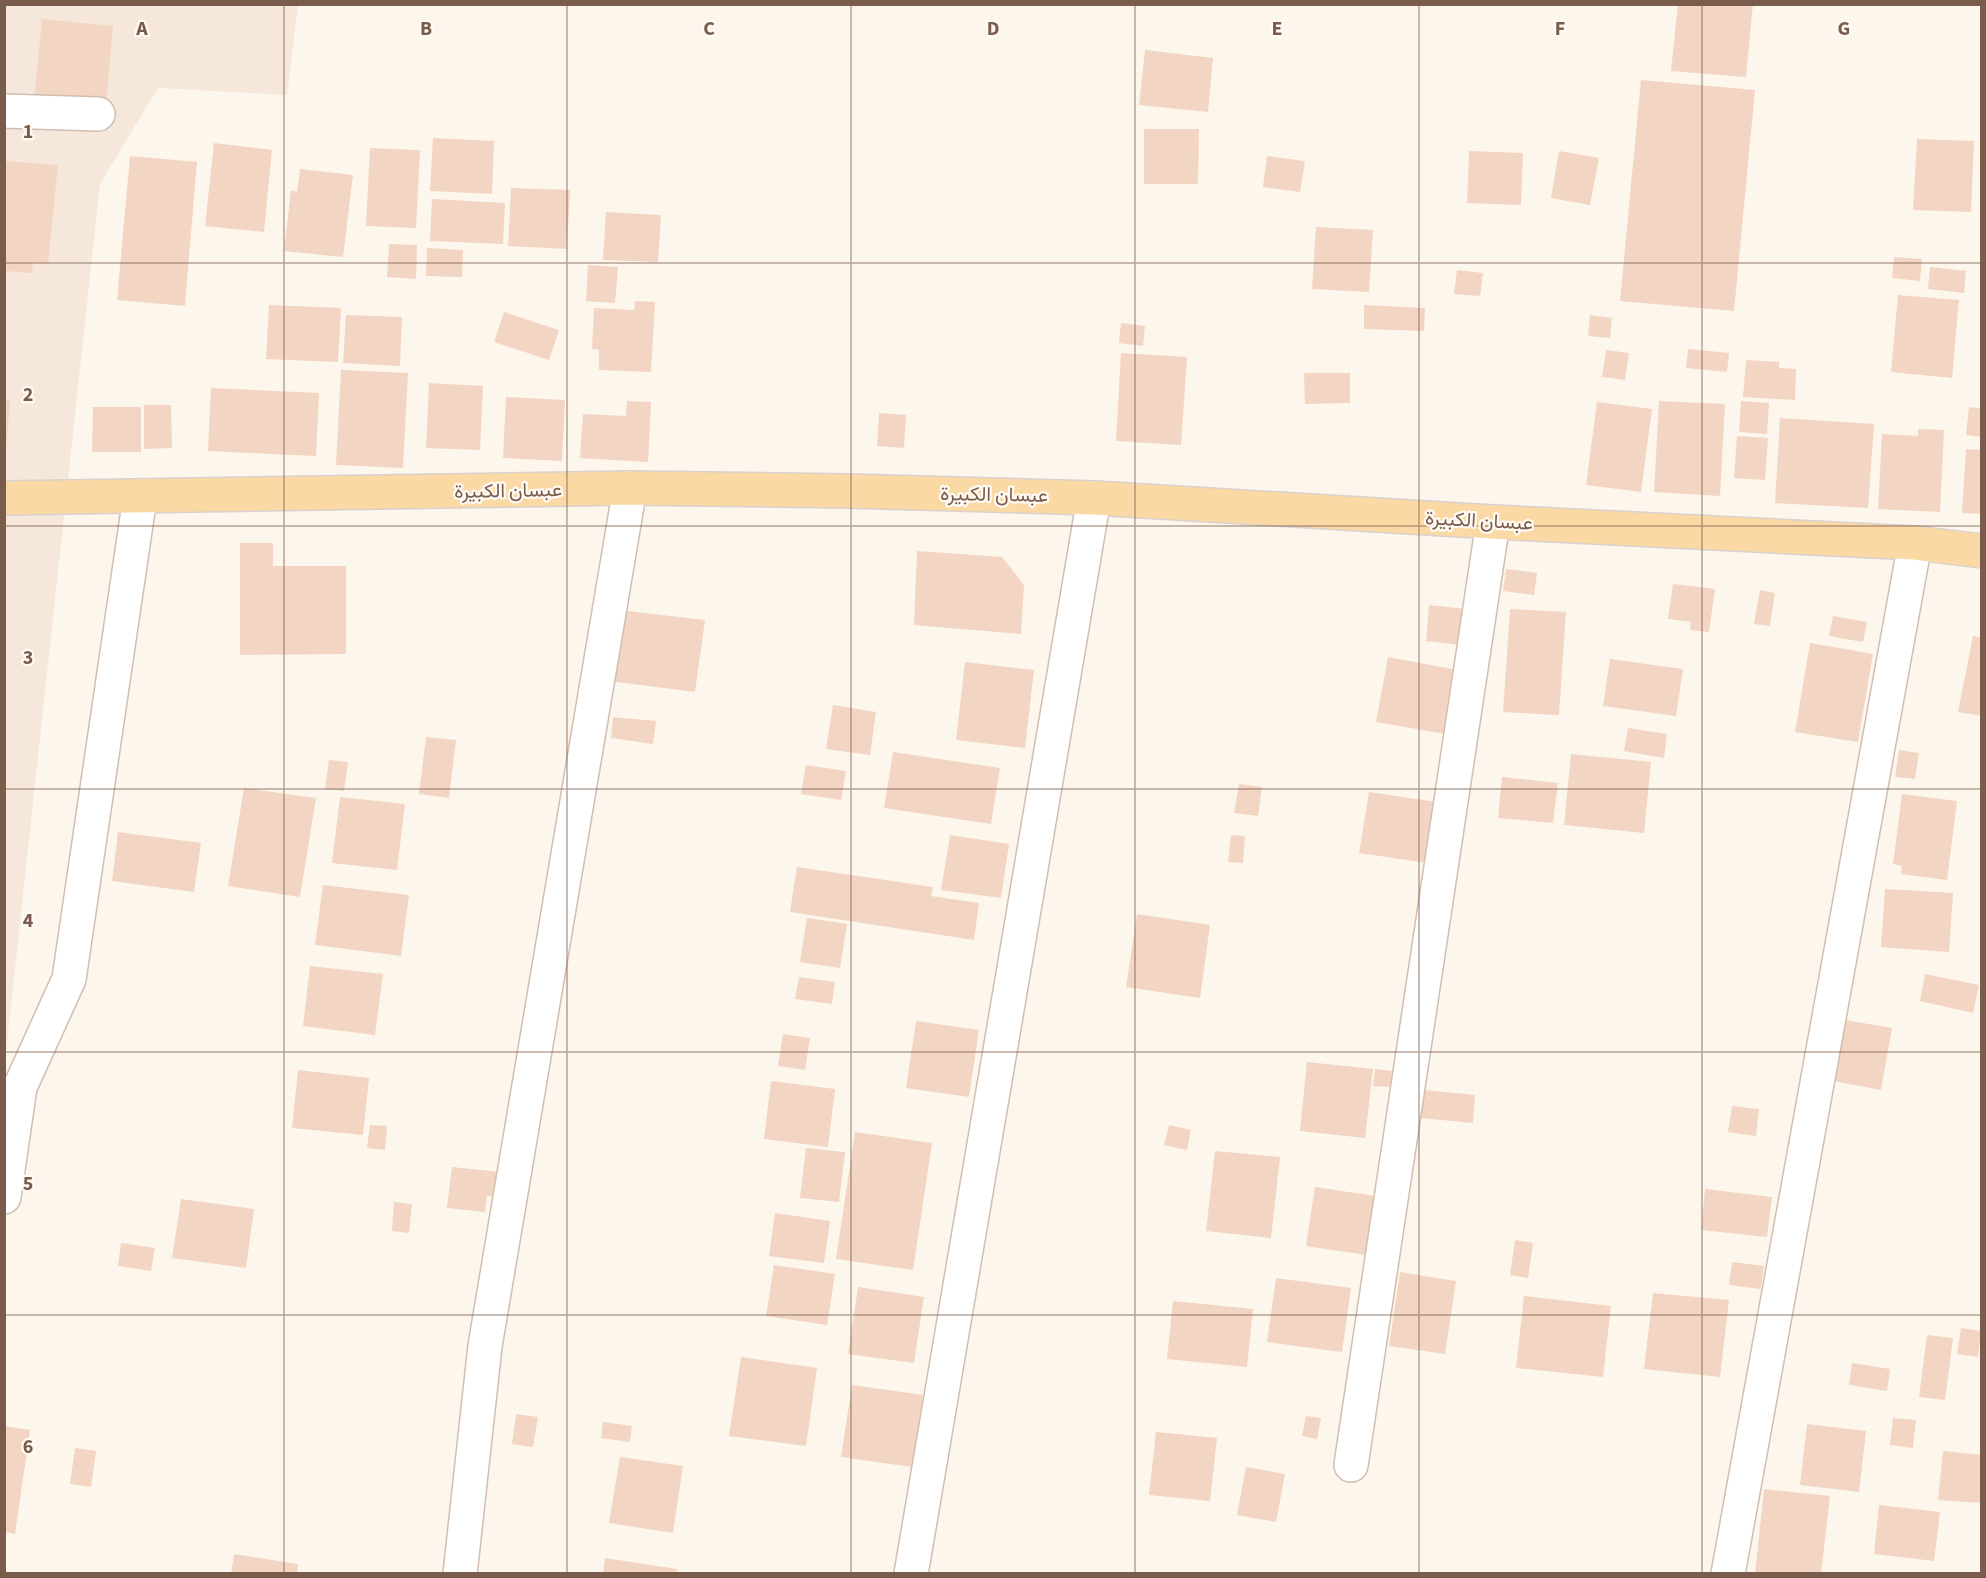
<svg xmlns="http://www.w3.org/2000/svg" width="1986" height="1578" viewBox="0 0 1986 1578" font-family="'Source Sans 3',Vazirmatn,sans-serif">
  <style>
    .residential { fill: #f5e8da }
    .building { fill: #f3d5c3 }
    .lines { fill: none; stroke-linecap: round; stroke-linejoin: round }
    .minor-casing { stroke: #d1beb0; stroke-width: 36 }
    .major-casing { stroke: #dad1cd; stroke-width: 36 }
    .minor { stroke: #fff; stroke-width: 33 }
    .major { stroke: #fbd9a5; stroke-width: 33 }
    .grid { fill: none; stroke: #7a5c4d; stroke-width: 1.5; stroke-opacity: 0.55 }
    .labels { text-anchor: middle; dominant-baseline: central; stroke-width: 4.5; stroke-linejoin: round; paint-order: stroke }
    .street-label { font-size: 20px; fill: #7a5c4d; stroke: #fffaf3 }
    .grid-label { font-size: 20px; text-anchor: middle; font-weight: bold; fill: #7a5c4d; stroke: #fffaf3; stroke-width: 4.5; stroke-linejoin: round; paint-order: stroke }
  </style>
  <rect width="100%" height="100%" fill="#fdf6ec"/>
  <path class="residential" d="M 5,5 L 298,5 L 287,95 L 158,88 L 100,184 L 5,1061 Z"/>
  <path class="building" d="M 1678,4 L 1753,4 L 1746,77 L 1671,71 Z
    M 42,19 L 113,26 L 106,105 L 34,99 Z
    M 1145,50 L 1213,58 L 1208,112 L 1139,105 Z
    M 1641,80 L 1755,90 L 1734,311 L 1620,301 Z
    M 1144,129 L 1199,129 L 1198,184 L 1144,184 Z
    M 433,138 L 494,141 L 492,194 L 430,191 Z
    M 1917,139 L 1974,141 L 1971,212 L 1913,210 Z
    M 214,143 L 272,150 L 264,232 L 205,226 Z
    M 370,148 L 420,150 L 416,228 L 366,226 Z
    M 1469,151 L 1523,153 L 1521,205 L 1467,203 Z
    M 1559,151 L 1599,158 L 1590,205 L 1551,198 Z
    M 130,156 L 197,162 L 185,306 L 117,300 Z
    M 1267,156 L 1305,161 L 1300,192 L 1263,187 Z
    M 4,161 L 58,165 L 48,264 L 33,262 L 32,273 L 4,271 Z
    M 300,169 L 353,175 L 343,257 L 284,251 L 291,190 L 297,192 Z
    M 511,188 L 570,190 L 567,249 L 508,246 Z
    M 432,199 L 505,203 L 503,244 L 430,241 Z
    M 606,212 L 661,215 L 658,262 L 603,260 Z
    M 1316,227 L 1373,230 L 1369,292 L 1312,289 Z
    M 389,244 L 417,245 L 416,279 L 387,277 Z
    M 427,248 L 463,250 L 462,277 L 426,276 Z
    M 1894,257 L 1922,259 L 1920,281 L 1892,278 Z
    M 588,265 L 618,267 L 615,303 L 586,301 Z
    M 1930,267 L 1966,271 L 1964,293 L 1928,289 Z
    M 1457,270 L 1483,273 L 1480,296 L 1454,294 Z
    M 1898,295 L 1959,300 L 1952,378 L 1891,372 Z
    M 635,301 L 655,302 L 651,372 L 599,370 L 599,350 L 592,349 L 594,308 L 634,310 Z
    M 269,305 L 341,308 L 338,362 L 266,359 Z
    M 1364,305 L 1425,308 L 1424,331 L 1364,329 Z
    M 504,312 L 559,330 L 549,360 L 494,342 Z
    M 346,315 L 402,317 L 400,366 L 343,363 Z
    M 1590,315 L 1612,318 L 1610,338 L 1588,336 Z
    M 1121,323 L 1145,326 L 1143,346 L 1119,343 Z
    M 1688,349 L 1729,353 L 1727,372 L 1686,368 Z
    M 1606,350 L 1629,353 L 1625,380 L 1602,377 Z
    M 1121,353 L 1187,357 L 1181,445 L 1116,441 Z
    M 1746,360 L 1779,362 L 1779,368 L 1796,369 L 1795,400 L 1743,397 Z
    M 341,370 L 408,373 L 403,468 L 336,465 Z
    M 1304,373 L 1350,373 L 1350,403 L 1305,404 Z
    M 429,383 L 483,386 L 480,450 L 426,448 Z
    M 211,388 L 319,393 L 316,456 L 208,451 Z
    M 506,397 L 565,400 L 562,461 L 503,458 Z
    M 4,400 L 10,400 L 6,451 L 4,451 Z
    M 627,401 L 651,402 L 648,462 L 580,458 L 583,414 L 626,416 Z
    M 1659,401 L 1725,404 L 1720,496 L 1654,492 Z
    M 1741,401 L 1769,403 L 1767,434 L 1739,432 Z
    M 1597,402 L 1652,409 L 1641,492 L 1586,485 Z
    M 144,405 L 171,405 L 172,448 L 144,449 Z
    M 93,407 L 141,407 L 141,452 L 92,452 Z
    M 1969,407 L 1982,409 L 1982,437 L 1966,435 Z
    M 879,413 L 906,415 L 904,448 L 877,446 Z
    M 1780,418 L 1874,424 L 1868,508 L 1775,503 Z
    M 1918,429 L 1944,430 L 1940,512 L 1878,509 L 1882,434 L 1918,436 Z
    M 1737,436 L 1768,438 L 1765,480 L 1734,478 Z
    M 1966,449 L 1982,450 L 1982,514 L 1962,513 Z
    M 240,543 L 273,543 L 273,566 L 346,566 L 346,654 L 240,655 Z
    M 917,551 L 1002,557 L 1024,585 L 1021,634 L 914,625 Z
    M 1506,569 L 1537,573 L 1534,595 L 1503,591 Z
    M 1673,584 L 1715,589 L 1709,632 L 1690,630 L 1691,622 L 1668,619 Z
    M 1760,590 L 1775,593 L 1770,626 L 1754,624 Z
    M 1429,605 L 1466,609 L 1462,645 L 1426,641 Z
    M 1510,609 L 1566,612 L 1559,715 L 1503,712 Z
    M 619,610 L 705,620 L 695,692 L 609,681 Z
    M 1833,616 L 1867,622 L 1863,642 L 1829,636 Z
    M 1973,636 L 1982,638 L 1982,716 L 1958,712 Z
    M 1810,643 L 1873,654 L 1858,742 L 1795,732 Z
    M 1388,657 L 1468,672 L 1457,736 L 1376,722 Z
    M 1610,659 L 1683,669 L 1676,716 L 1603,706 Z
    M 965,662 L 1034,670 L 1025,748 L 956,740 Z
    M 833,705 L 876,712 L 870,755 L 826,749 Z
    M 613,717 L 656,721 L 653,744 L 611,738 Z
    M 1628,728 L 1667,734 L 1664,758 L 1624,751 Z
    M 426,737 L 456,740 L 449,798 L 419,794 Z
    M 1899,750 L 1919,753 L 1915,779 L 1895,777 Z
    M 893,752 L 1000,768 L 991,824 L 884,808 Z
    M 1571,754 L 1651,762 L 1644,833 L 1564,825 Z
    M 329,760 L 348,762 L 344,791 L 325,789 Z
    M 806,765 L 846,771 L 841,800 L 801,794 Z
    M 1502,777 L 1558,783 L 1553,823 L 1498,818 Z
    M 1239,784 L 1262,787 L 1258,816 L 1234,813 Z
    M 244,788 L 316,798 L 300,897 L 228,886 Z
    M 1369,792 L 1443,803 L 1434,864 L 1359,853 Z
    M 1902,794 L 1957,801 L 1947,880 L 1901,874 L 1902,866 L 1893,864 Z
    M 340,797 L 405,804 L 397,870 L 332,863 Z
    M 118,832 L 201,843 L 194,892 L 112,881 Z
    M 950,835 L 1009,844 L 1001,898 L 941,890 Z
    M 1231,835 L 1245,836 L 1243,863 L 1228,862 Z
    M 797,867 L 933,887 L 931,896 L 979,903 L 974,940 L 790,912 Z
    M 323,885 L 409,895 L 401,956 L 315,945 Z
    M 1885,889 L 1953,893 L 1949,952 L 1881,947 Z
    M 1137,914 L 1210,925 L 1200,998 L 1126,987 Z
    M 807,918 L 847,924 L 840,968 L 800,962 Z
    M 310,966 L 383,974 L 375,1035 L 303,1026 Z
    M 1925,974 L 1979,985 L 1973,1013 L 1920,1001 Z
    M 799,977 L 835,982 L 832,1004 L 795,999 Z
    M 1845,1020 L 1892,1028 L 1881,1090 L 1833,1081 Z
    M 916,1021 L 979,1030 L 969,1097 L 906,1088 Z
    M 783,1034 L 810,1038 L 805,1070 L 778,1066 Z
    M 1307,1062 L 1373,1069 L 1365,1138 L 1300,1131 Z
    M 1375,1069 L 1392,1071 L 1390,1087 L 1373,1086 Z
    M 298,1070 L 369,1078 L 363,1135 L 292,1128 Z
    M 771,1081 L 835,1089 L 828,1147 L 764,1139 Z
    M 1424,1090 L 1475,1095 L 1473,1123 L 1421,1118 Z
    M 1732,1106 L 1759,1109 L 1756,1136 L 1728,1132 Z
    M 370,1125 L 387,1126 L 385,1150 L 367,1148 Z
    M 1169,1125 L 1191,1130 L 1187,1150 L 1164,1145 Z
    M 855,1132 L 932,1143 L 913,1270 L 836,1259 Z
    M 806,1148 L 845,1152 L 839,1202 L 800,1198 Z
    M 1215,1151 L 1280,1157 L 1271,1238 L 1206,1231 Z
    M 452,1167 L 509,1173 L 506,1199 L 487,1196 L 485,1212 L 447,1208 Z
    M 1315,1187 L 1375,1196 L 1366,1255 L 1306,1246 Z
    M 1705,1189 L 1772,1197 L 1767,1237 L 1701,1230 Z
    M 181,1199 L 254,1209 L 246,1268 L 172,1258 Z
    M 394,1202 L 412,1204 L 409,1233 L 392,1231 Z
    M 775,1213 L 830,1221 L 824,1263 L 769,1256 Z
    M 1515,1240 L 1533,1243 L 1528,1278 L 1510,1275 Z
    M 121,1243 L 155,1248 L 151,1271 L 118,1266 Z
    M 1732,1262 L 1764,1266 L 1761,1289 L 1729,1285 Z
    M 774,1265 L 835,1274 L 827,1325 L 766,1316 Z
    M 1400,1272 L 1456,1281 L 1445,1354 L 1389,1346 Z
    M 1276,1278 L 1351,1288 L 1342,1352 L 1267,1342 Z
    M 858,1287 L 924,1297 L 914,1363 L 848,1354 Z
    M 1653,1293 L 1729,1300 L 1720,1377 L 1644,1369 Z
    M 1524,1296 L 1611,1306 L 1603,1377 L 1516,1368 Z
    M 1173,1301 L 1253,1309 L 1247,1367 L 1167,1359 Z
    M 1961,1328 L 1981,1331 L 1978,1357 L 1957,1354 Z
    M 1927,1335 L 1953,1338 L 1945,1400 L 1919,1397 Z
    M 741,1357 L 817,1368 L 806,1446 L 729,1436 Z
    M 1852,1363 L 1890,1369 L 1887,1391 L 1849,1385 Z
    M 852,1385 L 923,1395 L 912,1467 L 841,1457 Z
    M 516,1414 L 538,1417 L 533,1447 L 512,1444 Z
    M 1306,1416 L 1321,1418 L 1317,1439 L 1302,1436 Z
    M 1893,1418 L 1916,1420 L 1913,1448 L 1890,1445 Z
    M 603,1422 L 632,1426 L 630,1442 L 601,1438 Z
    M 1807,1424 L 1866,1431 L 1859,1492 L 1800,1485 Z
    M 4,1426 L 30,1430 L 15,1534 L 4,1532 Z
    M 1156,1432 L 1217,1438 L 1210,1501 L 1149,1495 Z
    M 75,1448 L 96,1451 L 91,1487 L 70,1484 Z
    M 1943,1451 L 1982,1455 L 1982,1503 L 1938,1500 Z
    M 620,1457 L 683,1466 L 673,1533 L 609,1523 Z
    M 1246,1467 L 1285,1474 L 1276,1522 L 1237,1515 Z
    M 1764,1489 L 1830,1496 L 1821,1574 L 1755,1574 Z
    M 1879,1505 L 1940,1512 L 1934,1561 L 1874,1554 Z
    M 234,1554 L 298,1564 L 297,1574 L 231,1574 Z
    M 605,1558 L 677,1569 L 676,1574 L 603,1574 Z"/>
  <g class="lines">
    <g class="minor-casing">
      <path id="minor" d="M 4,111 L 98,114
        M 4,1197 L 20,1087 L 69,979 L 140,497
        M 1351,1465 L 1493,522
        M 460,1574 L 485,1346 L 630,488
        M 911,1574 L 1094,498
        M 1728,1574 L 1915,543"/>
    </g>
    <g class="major-casing">
      <path id="major" d="M 4,498 L 630,488 L 848,491 L 1094,498 L 1493,522 L 1915,543 L 1982,551"/>
    </g>
    <use href="#minor" class="minor"/>
    <use href="#major" class="major"/>
  </g>
  <path class="grid" d="M 284,4 L 284,1574M 567,4 L 567,1574M 851,4 L 851,1574M 1135,4 L 1135,1574M 1419,4 L 1419,1574M 1702,4 L 1702,1574M 4,263 L 1982,263M 4,526 L 1982,526M 4,789 L 1982,789M 4,1052 L 1982,1052M 4,1315 L 1982,1315"/>
  <g class="labels">
    <g class="street-label">
      <text transform="translate(508 491) rotate(-1)">عبسان الكبيرة</text>
      <text transform="translate(994 495) rotate(1)">عبسان الكبيرة</text>
      <text transform="translate(1479 521) rotate(3)">عبسان الكبيرة</text>
    </g>
  </g>
  <g class="grid-label">
    <text x="142" y="35">A</text>
    <text x="426" y="35">B</text>
    <text x="709" y="35">C</text>
    <text x="993" y="35">D</text>
    <text x="1277" y="35">E</text>
    <text x="1560" y="35">F</text>
    <text x="1844" y="35">G</text>
    <text x="28" y="138">1</text>
    <text x="28" y="401">2</text>
    <text x="28" y="664">3</text>
    <text x="28" y="927">4</text>
    <text x="28" y="1190">5</text>
    <text x="28" y="1453">6</text>
  </g>
  <rect width="1986" height="1578" fill="none" stroke="#7a5c4d" stroke-width="12"/>
</svg>
